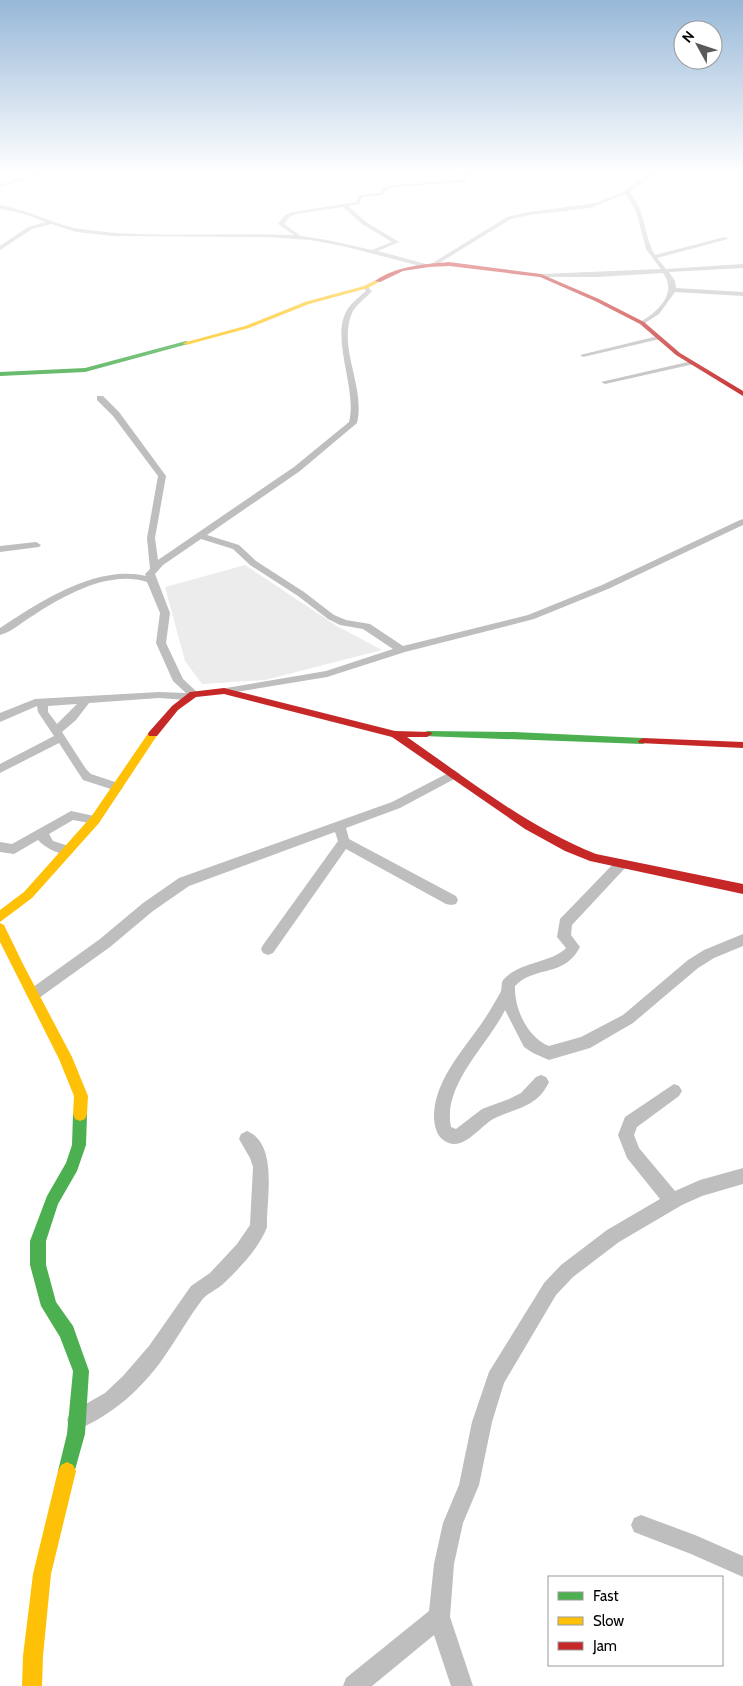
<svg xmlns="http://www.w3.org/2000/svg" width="743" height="1686" viewBox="0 0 743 1686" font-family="Cabin,sans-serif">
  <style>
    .green { fill: #ececec }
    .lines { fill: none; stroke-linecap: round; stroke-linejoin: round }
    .street { fill: #bebebe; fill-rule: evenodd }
    .fast { fill: #4caf50; fill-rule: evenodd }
    .slow { fill: #ffc107; fill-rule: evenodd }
    .jam { fill: #c62828; fill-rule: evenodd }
  </style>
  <rect width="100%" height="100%" fill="#fff"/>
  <path class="green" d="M 245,565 L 337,626 L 382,650 L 265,680 L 202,684 L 185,661 L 165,587 Z"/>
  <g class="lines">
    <path class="street" d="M 37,174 L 43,174 L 0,187 L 0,184 Z
      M 463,174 L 467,174 L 468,178 L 464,182 L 394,187 L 388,189 L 382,195 L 363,197 L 359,204 L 348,206 L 366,222 L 399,242 L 378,251 L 426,264 L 424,267 L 343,246 L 310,240 L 268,237 L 113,236 L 76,232 L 51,224 L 32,229 L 0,250 L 0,246 L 28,227 L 46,222 L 21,213 L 0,209 L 0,205 C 31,210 57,227 88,230 C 156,239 225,232 294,235 L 278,224 L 285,215 L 293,212 L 356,202 L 359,195 L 379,193 L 384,187 L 394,185 L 461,180 L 464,178 ZM 343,207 L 362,224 L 392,242 L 372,250 L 327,240 L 301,236 L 284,224 L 289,217 L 296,214 Z
      M 649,174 L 653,174 L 629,192 C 646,209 643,235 655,255 L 725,237 L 728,239 L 657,258 L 666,269 L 743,264 L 743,268 L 669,272 L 675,281 L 676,288 L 743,292 L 743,296 L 675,292 L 659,314 L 642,325 L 640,324 L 640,322 C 658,312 678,293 663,273 L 597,277 L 539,277 L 541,274 L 661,269 L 646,249 L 636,211 L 626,194 L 590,208 L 529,215 L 511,219 L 436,265 L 431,264 L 507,217 L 529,212 L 596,203 L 621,193 Z
      M 366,285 L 372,291 C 367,297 357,304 353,311 C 336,346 366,386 357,423 L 300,471 L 207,535 L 239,545 L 256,561 L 304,592 L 334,615 L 346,620 L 370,624 L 403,646 L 528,615 L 602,585 L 740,520 L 743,519 L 743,525 L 608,589 L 534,619 L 405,652 L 327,677 L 224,694 L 219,691 L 220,689 L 326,671 L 393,649 L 363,629 L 340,625 L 328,619 L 298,596 L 250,565 L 233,549 L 201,539 L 163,565 L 155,574 L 170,613 L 166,643 L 183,679 L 197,692 L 198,694 L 187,700 L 159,698 L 89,703 L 76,720 L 62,732 L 86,769 L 91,774 L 121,784 L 123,787 L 121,790 L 117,791 L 83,780 L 59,743 L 0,773 L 0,764 L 54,736 L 38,712 L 37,706 L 0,722 L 0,713 L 35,699 L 159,692 L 186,693 L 173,681 L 156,643 L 160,613 L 147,582 C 109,570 65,595 34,615 C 23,621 12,632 0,635 L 0,628 C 39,602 97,564 146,576 L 145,574 L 150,569 L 147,538 L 158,476 L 113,416 L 97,400 L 97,396 L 103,396 L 119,412 L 166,476 L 155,538 L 158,560 L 294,467 L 349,422 C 358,388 328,335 349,307 C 354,301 360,296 366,291 L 363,287 ZM 77,704 L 57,724 L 48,712 L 48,706 Z
      M 658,336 L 661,338 L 660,339 L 583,357 L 580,355 Z
      M 692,361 L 695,363 L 694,364 L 605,384 L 601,382 Z
      M 36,542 L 41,545 L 39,547 L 0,552 L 0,546 Z
      M 454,770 L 460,774 L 458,777 L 400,808 L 346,828 L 349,839 L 456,896 L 458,900 L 456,904 L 451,905 L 446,904 L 346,849 L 273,953 L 268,955 L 263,953 L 261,949 L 263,945 L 338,841 L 335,832 L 189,886 L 153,911 L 110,947 L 39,998 L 34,1000 L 29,998 L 27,994 L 29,990 L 100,939 L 143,903 L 179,878 L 392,802 Z
      M 71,811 L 99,817 L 101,820 L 95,824 L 73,820 L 49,834 L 53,841 L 72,847 L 74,850 L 72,853 C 62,857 45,848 38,840 L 14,854 L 0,852 L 0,842 L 12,844 Z
      M 621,859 L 626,861 L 627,864 L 626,867 L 572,925 L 571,935 L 580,947 C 564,978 535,965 515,986 C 514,1009 528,1038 549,1046 L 581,1037 L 623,1015 L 688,960 L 704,950 L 743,934 L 743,946 L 714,958 L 698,968 L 633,1023 L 590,1048 L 549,1060 L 533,1053 L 524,1047 L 505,1010 C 488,1045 442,1085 451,1127 L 456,1129 L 482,1109 L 509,1099 L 521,1093 L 536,1077 L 541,1075 L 546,1077 L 549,1082 C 537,1108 515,1108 493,1119 C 478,1128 461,1155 442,1139 C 435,1133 434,1122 434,1114 C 436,1073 473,1041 492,1007 C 495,1002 499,995 501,991 C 502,987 501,984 503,980 C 519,962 546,964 564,950 L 566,948 L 557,937 L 560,919 L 616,861 Z
      M 674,1084 L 679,1086 L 682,1091 L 679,1096 L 637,1127 L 634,1135 L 639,1148 L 675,1191 L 700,1180 L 743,1168 L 743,1184 L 702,1196 L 682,1205 L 619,1242 L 573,1277 L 556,1295 L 504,1383 L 492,1422 L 479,1485 L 463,1523 L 454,1564 L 450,1617 L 473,1686 L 451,1686 L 434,1635 L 372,1686 L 343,1686 L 346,1678 L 429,1611 L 434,1564 L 443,1523 L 459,1485 L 472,1422 L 489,1372 L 544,1283 L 561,1265 L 607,1230 L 660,1199 L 627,1158 L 618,1135 L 625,1117 Z
      M 247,1131 C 279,1144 266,1201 267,1227 C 259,1248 240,1268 223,1284 C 217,1290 207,1293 202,1300 C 188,1318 177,1339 164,1357 C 142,1389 112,1415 77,1430 L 70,1427 L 67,1420 L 70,1413 L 105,1393 L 123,1376 L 149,1346 L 191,1286 L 210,1273 L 237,1244 L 250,1225 L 253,1167 L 250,1158 L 239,1139 L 241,1134 Z
      M 641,1515 L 695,1535 L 743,1556 L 743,1577 L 691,1554 L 634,1532 L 631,1525 L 634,1518 Z"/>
    <path class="fast" d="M 186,341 L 188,342 L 188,344 L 85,372 L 0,376 L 0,372 L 85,368 Z
      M 427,731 L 514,732 L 643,738 L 648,741 L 643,744 L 423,736 L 422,734 Z
      M 80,1107 L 85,1109 L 87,1114 L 86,1145 L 77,1171 L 58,1204 L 46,1241 L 46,1265 L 56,1302 L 73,1326 L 89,1371 L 85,1434 L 73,1477 L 67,1480 L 61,1477 L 58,1471 L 67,1434 L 73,1371 L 60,1337 L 41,1306 L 30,1265 L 30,1241 L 47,1196 L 66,1163 L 72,1145 L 73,1114 L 75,1109 Z"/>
    <path class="slow" d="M 376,280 L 381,281 L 368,288 L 309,304 L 249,328 L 186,345 L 183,343 L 245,326 L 305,302 L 364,286 Z
      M 153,731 L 158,734 L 99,823 L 32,898 L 0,922 L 0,910 L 24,892 L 91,817 L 149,732 Z
      M 0,923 L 4,925 L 24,966 L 72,1057 L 88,1096 L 87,1114 L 85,1119 L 80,1121 L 75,1119 L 73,1114 L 74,1096 L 59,1059 L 0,942 Z
      M 67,1462 L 73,1465 L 76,1471 L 51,1574 L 43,1656 L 42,1686 L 22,1686 L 23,1656 L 33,1574 L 58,1471 L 61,1465 Z"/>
    <path class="jam" d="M 449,262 L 541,274 L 599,299 L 644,322 L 680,353 L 743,391 L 743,396 L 676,355 L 640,324 L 595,301 L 540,277 L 449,266 L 429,267 L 403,271 L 380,282 L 375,281 C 396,266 424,264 449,262 Z
      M 224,688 L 395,731 L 431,732 L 432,734 L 427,737 L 407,737 C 468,779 527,827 596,854 L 743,884 L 743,894 L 590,861 L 565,851 L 525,829 L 392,737 L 224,694 L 196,697 L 178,710 L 157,736 L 149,736 L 148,734 L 149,732 L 172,706 L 190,692 Z
      M 643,738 L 743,742 L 743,748 L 639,743 L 638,741 Z"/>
  </g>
  <linearGradient id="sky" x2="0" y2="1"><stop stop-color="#97b8d8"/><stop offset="0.42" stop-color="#fff"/><stop offset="1" stop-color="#fff" stop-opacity="0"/></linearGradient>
  <rect width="743" height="410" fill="url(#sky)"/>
  <rect x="548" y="1576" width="175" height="90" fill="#ffffff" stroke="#999999"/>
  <rect x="558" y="1592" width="25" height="8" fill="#4caf50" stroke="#999999"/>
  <text x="593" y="1601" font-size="15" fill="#000000">Fast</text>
  <rect x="558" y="1617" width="25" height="8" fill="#ffc107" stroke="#999999"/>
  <text x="593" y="1626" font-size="15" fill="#000000">Slow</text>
  <rect x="558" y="1642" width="25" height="8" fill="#c62828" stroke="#999999"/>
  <text x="593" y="1651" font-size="15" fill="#000000">Jam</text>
  <g transform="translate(698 45) rotate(310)"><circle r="24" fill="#ffffff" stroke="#999999"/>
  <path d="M0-4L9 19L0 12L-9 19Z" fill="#595959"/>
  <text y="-8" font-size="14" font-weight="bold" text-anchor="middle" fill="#000000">N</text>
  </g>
</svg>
